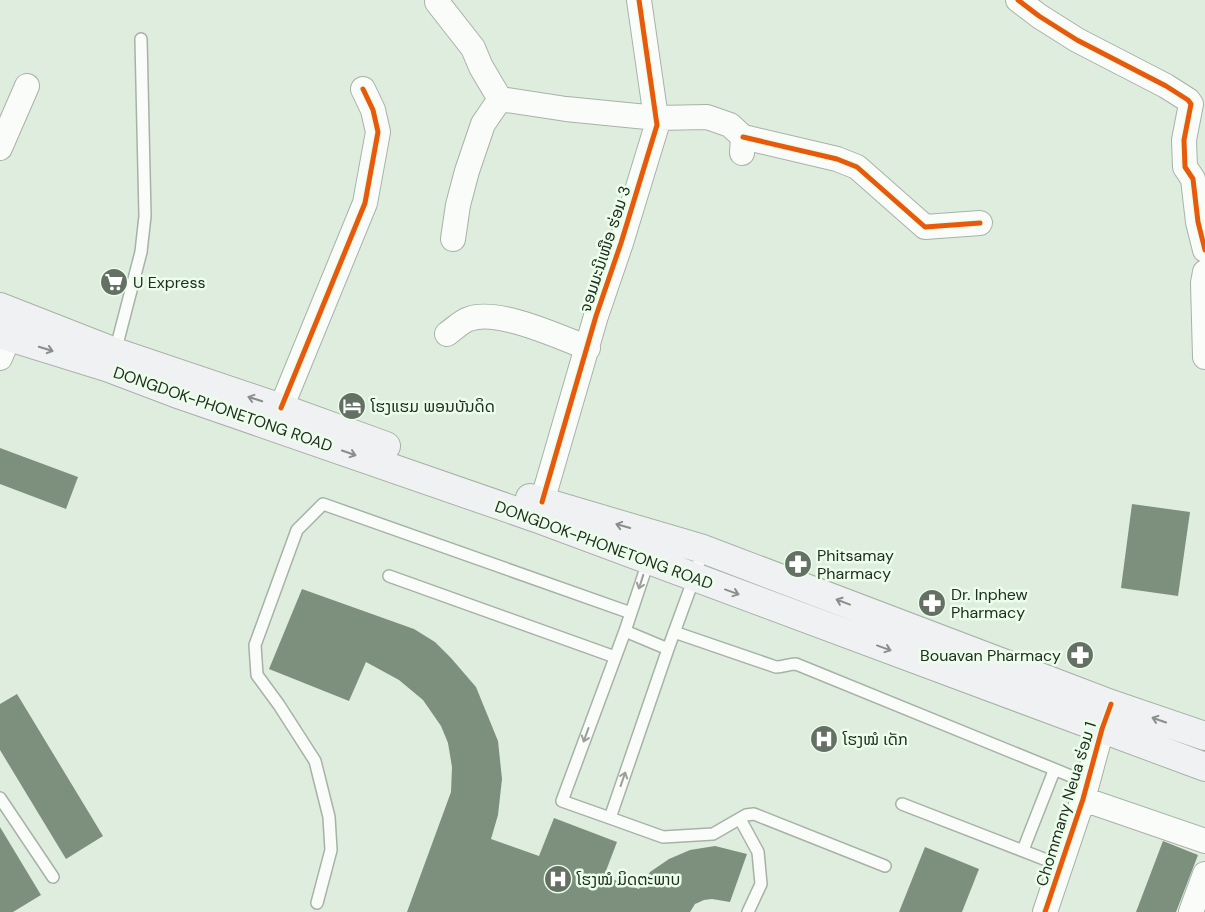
<svg xmlns="http://www.w3.org/2000/svg" width="1205" height="912" viewBox="0 0 1205 912" font-family="'DM Sans','Noto Sans Lao',sans-serif">
  <style>
    .building { fill: #7d907e }
    .lines { fill: none; stroke-linecap: round; stroke-linejoin: round }
    .service-casing { stroke: #a7b2a7; stroke-width: 14 }
    .minor-casing { stroke: #a7b2a7; stroke-width: 26 }
    .secondary-casing { stroke: #a7b2a7; stroke-width: 30 }
    .service { stroke: #fafcfa; stroke-width: 11 }
    .minor { stroke: #fafcfa; stroke-width: 24 }
    .secondary { stroke: #f0f1f3; stroke-width: 28 }
    .cycleway-casing { stroke: #eafeea; stroke-width: 8 }
    .cycleway { stroke: #e8590c; stroke-width: 5 }
    .oneway { stroke: #8a8f8b }
    .oneway2 { stroke: #999f99 }
    .labels { text-anchor: middle; dominant-baseline: central; stroke-width: 5; stroke-linejoin: round; paint-order: stroke }
    .street-label { font-size: 16px; fill: #232d23; stroke: #eafeea }
    .poi-label { font-size: 16px; fill: #232d23; stroke: #eafeea; text-anchor: start }
  </style>
  <rect width="100%" height="100%" fill="#dfeddf"/>
  <path class="building" d="M 0,448 L 78,477 L 66,509 L 0,484 Z
    M 1132,504 L 1190,512 L 1178,596 L 1121,588 Z
    M 302,589 L 414,629 L 435,642 L 451,658 L 476,687 L 498,741 L 502,779 L 498,815 L 491,839 L 539,856 L 554,818 L 617,842 L 604,876 L 639,889 L 650,872 L 669,859 L 690,850 L 715,846 L 747,854 L 730,902 L 712,899 L 704,900 L 695,904 L 690,912 L 407,912 L 451,792 L 452,767 L 448,743 L 441,726 L 423,700 L 399,680 L 366,662 L 349,701 L 269,669 Z
    M 17,694 L 103,836 L 66,859 L 0,750 L 0,704 Z
    M 0,827 L 41,895 L 13,912 L 0,912 Z
    M 1163,841 L 1198,855 L 1176,912 L 1136,912 Z
    M 925,847 L 979,869 L 962,912 L 899,912 Z"/>
  <g class="lines">
    <g class="service-casing">
      <path id="service" d="M 115,352 L 141,252 L 145,216 L 141,39
        M 649,559 L 625,631 L 562,801 L 610,818 L 668,649 L 694,578 L 703,549
        M 389,576 L 615,657
        M 625,631 L 668,649
        M 674,632 L 776,667 C 784,667 788,664 796,664 L 1088,783
        M 0,798 L 53,877
        M 902,804 L 1062,866
        M 610,818 L 663,837 L 713,834 L 746,815 L 754,814 L 885,866
        M 740,819 L 758,852 L 761,884 L 748,912
        M 1023,850 L 1054,771
        M 317,903 L 331,850 L 329,817 L 315,761 L 279,705 L 257,675 L 255,645 L 297,530 L 323,504 L 631,613"/>
    </g>
    <g class="minor-casing">
      <path id="minor" d="M 1018,0 L 1039,16 L 1077,40 L 1166,86 L 1188,100 L 1191,104 L 1184,140 L 1185,167 L 1193,179 L 1198,222 L 1205,250
        M 437,2 L 473,48 L 481,67 L 500,99 L 566,109 L 657,118 L 707,117 L 730,125 L 743,137 L 742,153
        M 743,137 L 837,159 L 857,167 L 925,227 L 980,223
        M 0,148 L 27,86
        M 453,239 L 458,205 L 467,171 L 483,124 L 500,99
        M 1205,272 L 1203,283 L 1205,357
        M 447,334 C 454,329 462,321 469,319 C 497,308 560,337 588,348
        M 0,358 L 16,320
        M 281,408 L 365,203 L 378,132 L 373,110 L 363,89
        M 542,502 L 596,316 L 621,243 L 657,125 L 639,0
        M 1083,799 L 1205,841
        M 1045,912 L 1083,799 L 1102,729 L 1108,712
        M 1191,912 L 1205,874"/>
    </g>
    <g class="secondary-casing">
      <path id="secondary" d="M 0,307 L 115,352 L 281,408 L 386,446
        M 0,334 L 109,368 L 175,393 L 536,518 L 1205,767
        M 530,498 L 703,549 L 1111,704 L 1205,736"/>
    </g>
    <use href="#service" class="service"/>
    <use href="#minor" class="minor"/>
    <use href="#secondary" class="secondary"/>
    <g class="cycleway-casing">
      <path id="cycleway" d="M 1018,0 L 1039,16 L 1077,40 L 1166,86 L 1188,100 L 1191,104 L 1184,140 L 1185,167 L 1193,179 L 1198,222 L 1205,250
        M 743,137 L 837,159 L 857,167 L 925,227 L 980,223
        M 281,408 L 365,203 L 378,132 L 373,110 L 363,89
        M 542,502 L 596,316 L 621,243 L 657,125 L 639,0
        M 1045,912 L 1083,799 L 1102,729 L 1111,704"/>
    </g>
    <use href="#cycleway" class="cycleway"/>
  </g>
  <defs><path id="oneway-shaft" d="M-6 0H5M1.5-3L5.5 0L1.5 3" fill="none" stroke-width="1.6" stroke-linecap="round" stroke-linejoin="round" transform="scale(1.25)"/></defs>
  <g class="oneway">
    <use href="#oneway-shaft" transform="translate(46 349) rotate(17)"/>
    <use href="#oneway-shaft" transform="translate(255 399) rotate(-162)"/>
    <use href="#oneway-shaft" transform="translate(349 453) rotate(19)"/>
    <use href="#oneway-shaft" transform="translate(623 526) rotate(-164)"/>
    <use href="#oneway-shaft" transform="translate(732 592) rotate(20)"/>
    <use href="#oneway-shaft" transform="translate(843 602) rotate(-159)"/>
    <use href="#oneway-shaft" transform="translate(884 648) rotate(20)"/>
    <use href="#oneway-shaft" transform="translate(1159 720) rotate(-161)"/>
  </g>
  <g class="oneway2">
    <use href="#oneway-shaft" transform="translate(641 582) rotate(108)"/>
    <use href="#oneway-shaft" transform="translate(586 735) rotate(110)"/>
    <use href="#oneway-shaft" transform="translate(623 779) rotate(-71)"/>
  </g>
  <defs>
    <g id="supermarket-disc" transform="scale(1.4375)"><circle r="9.5" fill="#657065" stroke="#eafeea"/><path d="M-6-5.5h2.5l.6 2H6L4.5 2H-2.5L-4.4-4H-6ZM-1.5 3.2a1.3 1.3 0 1 0 .1 0ZM3 3.2a1.3 1.3 0 1 0 .1 0Z" fill="#fff"/></g>
    <g id="hotel-disc" transform="scale(1.4375)"><circle r="9.5" fill="#657065" stroke="#eafeea"/><path d="M-6-4.5h1.5V1H6V5H4.5V3h-9V5H-6ZM-4 0a1.8 1.8 0 1 1 3.6 0ZM.5 0V-2.5h3Q6-2.5 6 0Z" fill="#fff"/></g>
    <g id="pharmacy-disc" transform="scale(1.4375)"><circle r="9.5" fill="#657065" stroke="#eafeea"/><path d="M-2-6h4v4h4v4h-4v4h-4v-4h-4v-4h4Z" fill="#fff"/></g>
    <g id="hospital-disc" transform="scale(1.4375)"><circle r="9.5" fill="#657065" stroke="#eafeea"/><path d="M-5-5h3v3.5h4V-5h3V5h-3V1.5h-4V5h-3Z" fill="#fff"/></g>
  </defs>
  <g fill-rule="evenodd">
    <use href="#supermarket-disc" x="114" y="282"/>
    <use href="#hotel-disc" x="352" y="406"/>
    <use href="#pharmacy-disc" x="798" y="564"/>
    <use href="#pharmacy-disc" x="932" y="603"/>
    <use href="#pharmacy-disc" x="1080" y="655"/>
    <use href="#hospital-disc" x="824" y="739"/>
    <use href="#hospital-disc" x="558" y="879"/>
  </g>
  <g class="labels">
    <g class="street-label">
      <text transform="translate(605 249) rotate(-72)">ຈອມມະນີເໜືອ ຮ່ອມ 3</text>
      <text transform="translate(223 409) rotate(19)">DONGDOK-PHONETONG ROAD</text>
      <text transform="translate(604 545) rotate(20)">DONGDOK-PHONETONG ROAD</text>
      <text transform="translate(1066 804) rotate(-73)">Chommany Neua ຮ່ອມ 1</text>
    </g>
    <g class="poi-label">
      <text x="133" y="282">U Express</text>
      <text x="371" y="406">ໂຮງແຮມ ພອນບັນດິດ</text>
      <text x="817" y="555">Phitsamay<tspan x="817" dy="18">Pharmacy</tspan></text>
      <text x="951" y="594">Dr. Inphew<tspan x="951" dy="18">Pharmacy</tspan></text>
      <text x="1061" y="655" text-anchor="end">Bouavan Pharmacy</text>
      <text x="843" y="739">ໂຮງໝໍ ເດັກ</text>
      <text x="577" y="879">ໂຮງໝໍ ມິດຕະພາບ</text>
    </g>
  </g>
</svg>
